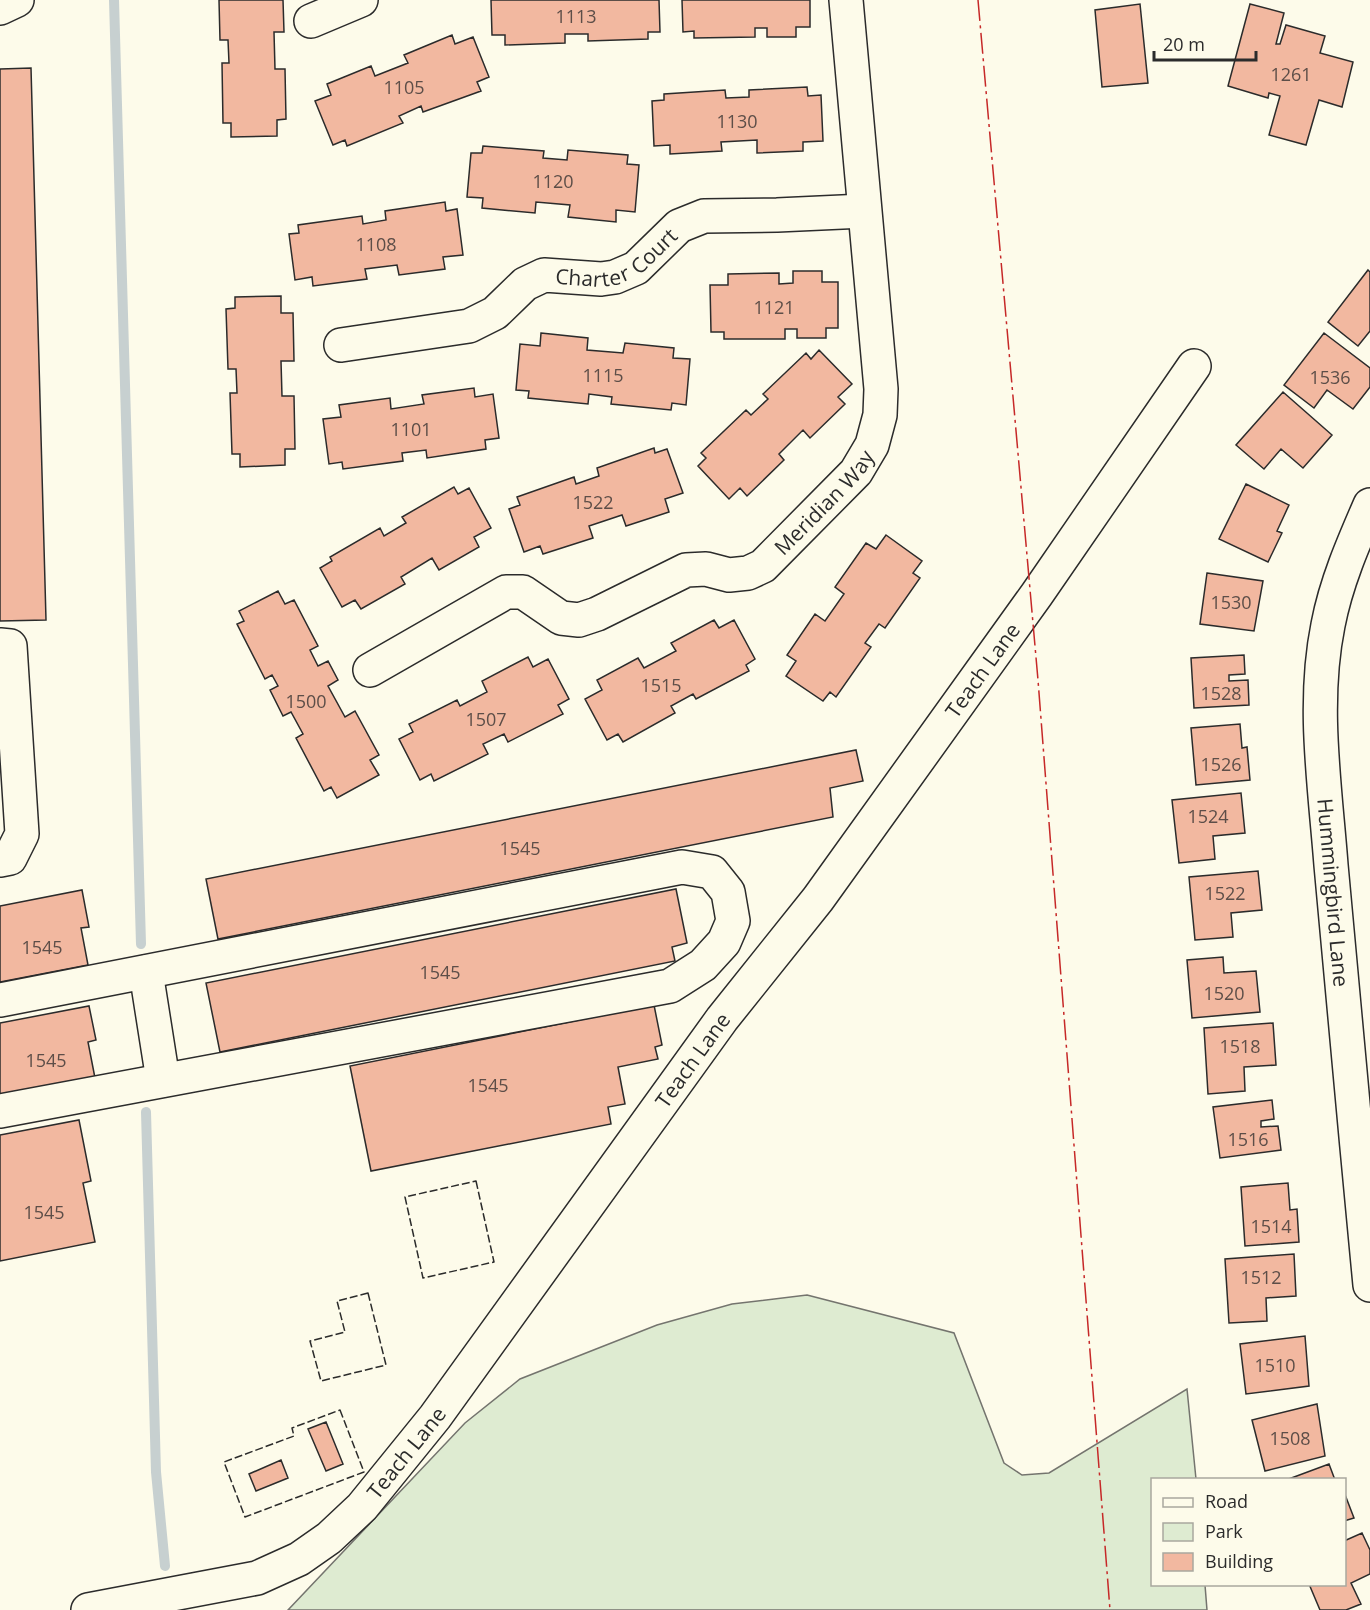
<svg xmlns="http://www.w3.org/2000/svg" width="1370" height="1610" viewBox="0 0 1370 1610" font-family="'Open Sans',sans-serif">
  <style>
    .green { fill: #deebd1; stroke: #74746e; stroke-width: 1.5 }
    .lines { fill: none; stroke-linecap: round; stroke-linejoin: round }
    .stream { stroke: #c7d0d0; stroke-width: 10 }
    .building { fill: #f2b8a0; stroke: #2b2b2b; stroke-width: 1.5 }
    .minor-casing { stroke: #2b2b2b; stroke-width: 36 }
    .minor { stroke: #fdfbea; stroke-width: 33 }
    .fence { stroke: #2b2b2b; stroke-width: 1.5; stroke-dasharray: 8 3; stroke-linecap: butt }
    .power { stroke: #c62828; stroke-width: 1.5; stroke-dasharray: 21 4.5 3 4.5; stroke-linecap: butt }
    .labels { text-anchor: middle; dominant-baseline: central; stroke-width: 4.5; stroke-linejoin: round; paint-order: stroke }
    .number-label { font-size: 18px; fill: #5d4e48 }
    .street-label { font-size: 21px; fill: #2b2b2b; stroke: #fdfbea }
  </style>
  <rect width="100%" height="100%" fill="#fdfbea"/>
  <path class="green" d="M 807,1295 L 954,1333 L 1004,1463 L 1022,1475 L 1049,1473 L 1187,1389 L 1196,1479 L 1152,1480 L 1152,1584 L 1205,1585 L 1207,1610 L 288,1610 L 465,1423 L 520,1379 L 657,1325 L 732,1304 Z"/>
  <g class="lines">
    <path class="stream" d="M 114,0 L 141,944
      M 146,1112 L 156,1472 L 165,1566"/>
  </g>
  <path class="building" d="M 219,0 L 283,0 L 284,32 L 274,32 L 275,69 L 285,69 L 286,119 L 277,120 L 277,136 L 231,137 L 231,123 L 223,123 L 222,63 L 229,63 L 228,40 L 220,40 Z
    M 491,0 L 659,0 L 660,32 L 648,32 L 648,39 L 588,41 L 588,34 L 565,34 L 565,43 L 505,45 L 505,35 L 492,35 Z
    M 682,0 L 810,0 L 810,27 L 796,27 L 796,37 L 767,37 L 767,28 L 755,28 L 755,37 L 694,38 L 694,31 L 683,32 Z
    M 1140,4 L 1148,83 L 1102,87 L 1095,10 Z
    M 1250,4 L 1284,13 L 1276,44 L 1280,44 L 1286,25 L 1325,36 L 1320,53 L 1353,62 L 1342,107 L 1319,100 L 1306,145 L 1269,135 L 1280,96 L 1269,93 L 1268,98 L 1228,86 Z
    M 452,35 L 455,44 L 473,37 L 489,77 L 477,82 L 481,91 L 423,112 L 421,106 L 399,116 L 403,123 L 347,146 L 345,140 L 333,145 L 315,101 L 331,95 L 327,84 L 371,66 L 375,76 L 408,63 L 404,55 Z
    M 31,68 L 46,620 L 0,621 L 0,69 Z
    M 807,87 L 808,96 L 821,95 L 823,141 L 803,142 L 803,151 L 757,153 L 757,140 L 721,142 L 722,151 L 670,154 L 670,145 L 654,146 L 652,101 L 664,100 L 664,94 L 725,90 L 726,98 L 749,97 L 749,90 Z
    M 483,146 L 544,151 L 543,158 L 567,160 L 568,150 L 628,155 L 627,164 L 639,165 L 635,212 L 616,210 L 616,222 L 568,217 L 570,205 L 536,202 L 535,213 L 482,208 L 483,198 L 467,197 L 471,153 L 482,153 Z
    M 445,202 L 446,211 L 457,209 L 463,255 L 443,257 L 445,269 L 399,275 L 397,265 L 365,269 L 367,279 L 313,286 L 312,277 L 295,280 L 289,234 L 299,233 L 298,225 L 362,216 L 363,224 L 386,220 L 385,211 Z
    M 1368,270 L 1370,272 L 1370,331 L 1358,346 L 1328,322 Z
    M 793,271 L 822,271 L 822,282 L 838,282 L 838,328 L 826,328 L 826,338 L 797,338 L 797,329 L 785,329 L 785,339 L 724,339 L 724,332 L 711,332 L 710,285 L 728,285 L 728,274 L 779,273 L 779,284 L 793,283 Z
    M 281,296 L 281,313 L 293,313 L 294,361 L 281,361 L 282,396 L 294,396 L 295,449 L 285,449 L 285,465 L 240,467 L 240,454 L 232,454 L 230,393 L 237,393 L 236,369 L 228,369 L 226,309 L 235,308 L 235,297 Z
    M 541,333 L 588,338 L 587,350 L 623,353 L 625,343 L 674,348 L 673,358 L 690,359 L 686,405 L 672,403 L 671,410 L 611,404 L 612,397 L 589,394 L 588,404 L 528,398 L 529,391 L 516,390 L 520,344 L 540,346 Z
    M 1324,333 L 1370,368 L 1370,387 L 1353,409 L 1327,390 L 1314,408 L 1284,385 Z
    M 819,350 L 852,384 L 838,397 L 845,404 L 810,438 L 803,430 L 779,454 L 784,460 L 747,496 L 740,488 L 729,499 L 698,466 L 706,458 L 701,453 L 746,410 L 751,415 L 768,399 L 763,394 L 806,353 L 811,359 Z
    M 474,388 L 475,397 L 493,394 L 499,438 L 485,440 L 486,449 L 427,458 L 426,450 L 402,453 L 403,461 L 343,469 L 342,462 L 329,464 L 323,419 L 341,417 L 339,405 L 390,398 L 391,409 L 424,404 L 422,395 Z
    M 1283,392 L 1332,435 L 1303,468 L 1281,449 L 1264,469 L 1236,445 Z
    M 654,448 L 655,453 L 667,449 L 683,493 L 665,499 L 669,512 L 626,526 L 622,515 L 589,526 L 593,538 L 543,554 L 540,546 L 524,552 L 509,509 L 520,505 L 517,497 L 574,477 L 576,484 L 599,476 L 597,468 Z
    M 1246,484 L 1289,505 L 1277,531 L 1282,533 L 1268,562 L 1219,539 Z
    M 454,487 L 458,494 L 469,488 L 491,528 L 474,537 L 479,547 L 439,570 L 432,558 L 401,577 L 405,584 L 361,609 L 355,600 L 342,607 L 320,568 L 332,561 L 330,557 L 380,528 L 384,536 L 406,523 L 402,517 Z
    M 886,535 L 922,561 L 913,573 L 920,578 L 885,628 L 879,624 L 865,643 L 871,647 L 836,697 L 830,692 L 823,701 L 786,676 L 796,661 L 787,655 L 815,614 L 825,621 L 844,594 L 835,587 L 866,543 L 876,549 Z
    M 1207,573 L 1263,581 L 1254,631 L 1200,624 Z
    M 278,591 L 285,604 L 294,600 L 318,646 L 310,650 L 318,666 L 328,661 L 338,680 L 328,686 L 345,717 L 355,711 L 379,755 L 370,760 L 379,775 L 337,798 L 331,787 L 324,791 L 296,738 L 303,734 L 291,712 L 283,716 L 270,690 L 278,686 L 272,675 L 265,679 L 237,624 L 244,621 L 239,611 Z
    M 714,620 L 719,628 L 734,620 L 755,659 L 746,665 L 749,671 L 696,699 L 693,694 L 671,706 L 675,713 L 623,742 L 618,734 L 607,740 L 585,699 L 602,690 L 597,680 L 638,658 L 644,668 L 676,651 L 671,643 Z
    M 1244,655 L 1245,674 L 1229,675 L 1229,681 L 1248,680 L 1249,705 L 1194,708 L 1191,658 Z
    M 528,657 L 533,667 L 548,659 L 569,699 L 558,705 L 563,714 L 508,742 L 504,734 L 483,744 L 488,754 L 434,781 L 431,774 L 420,780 L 399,739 L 413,732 L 409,724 L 457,700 L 460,706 L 487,692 L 482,681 Z
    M 1240,724 L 1242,748 L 1247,747 L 1250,780 L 1196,785 L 1191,728 Z
    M 856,750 L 863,781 L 830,788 L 833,817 L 218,939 L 206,879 Z
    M 1241,793 L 1245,833 L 1213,836 L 1215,859 L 1179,863 L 1172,800 Z
    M 1258,871 L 1262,910 L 1231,913 L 1233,937 L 1195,940 L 1189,877 Z
    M 676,889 L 687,943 L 672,947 L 675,961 L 220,1052 L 206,983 Z
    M 82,890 L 89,927 L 81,928 L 88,965 L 0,982 L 0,906 Z
    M 1223,957 L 1224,973 L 1256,971 L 1260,1012 L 1192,1018 L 1187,960 Z
    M 654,1005 L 662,1045 L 655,1047 L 658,1059 L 618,1067 L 625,1104 L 608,1107 L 611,1124 L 371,1171 L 350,1066 Z
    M 89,1006 L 96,1040 L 88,1042 L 95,1078 L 0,1096 L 0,1023 Z
    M 1273,1023 L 1276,1065 L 1244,1067 L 1245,1091 L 1208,1094 L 1204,1028 Z
    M 1272,1100 L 1274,1119 L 1261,1121 L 1261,1127 L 1278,1126 L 1281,1150 L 1220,1158 L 1213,1107 Z
    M 79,1120 L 91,1181 L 83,1183 L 95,1242 L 0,1261 L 0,1135 Z
    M 1288,1183 L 1290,1210 L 1297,1209 L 1299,1242 L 1245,1246 L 1241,1187 Z
    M 1294,1254 L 1296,1296 L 1266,1298 L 1267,1321 L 1229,1323 L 1225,1259 Z
    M 1305,1336 L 1309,1386 L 1246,1394 L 1240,1344 Z
    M 1317,1404 L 1325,1456 L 1265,1471 L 1252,1420 Z
    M 326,1422 L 343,1464 L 326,1471 L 308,1429 Z
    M 281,1460 L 288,1478 L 256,1491 L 249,1474 Z
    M 1329,1464 L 1335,1480 L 1286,1480 Z
    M 1344,1492 L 1354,1518 L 1344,1521 Z
    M 1362,1533 L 1370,1550 L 1370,1574 L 1351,1583 L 1361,1604 L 1346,1610 L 1320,1610 L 1309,1584 L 1344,1584 L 1344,1541 Z"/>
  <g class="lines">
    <g class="minor-casing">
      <g id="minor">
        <path d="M 0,8 L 17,0"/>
        <path d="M 311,21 L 361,0"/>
        <path id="s1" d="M 341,345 L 469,326 L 495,313 L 525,284 L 544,275 L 601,279 L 615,277 L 636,268 L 679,226 L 704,216 L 777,215 L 864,211"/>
        <path id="s2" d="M 1370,505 C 1353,544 1336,583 1328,625 C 1312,704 1325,786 1331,865 C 1343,1005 1357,1145 1370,1285"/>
        <path d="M 0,645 L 10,646 L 22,834 L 10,858 L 0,860"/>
        <path id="s3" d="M 370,670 L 506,592 L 523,592 L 561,618 L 579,620 L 597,614 L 686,570 L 706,569 L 729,575 L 748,573 L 763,566 L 856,472 L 872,445 L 880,415 L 881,389 L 846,0"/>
        <path d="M 146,972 L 163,1080"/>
        <path d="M 0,1000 L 682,867 L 712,872 L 728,892 L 733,921 L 724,942 L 703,965 L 670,986 L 0,1111"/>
        <path id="s4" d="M 88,1610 L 257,1578 L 299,1559 L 329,1538 L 362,1507 L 435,1417 L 722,1019 L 818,899 L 1037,594 L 1194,366"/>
      </g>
    </g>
    <use href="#minor" class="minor"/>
    <path class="fence" d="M 476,1181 L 494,1262 L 423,1278 L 405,1197 Z
      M 368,1293 L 386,1365 L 321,1381 L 310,1341 L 345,1332 L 337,1301 Z
      M 340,1410 L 364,1472 L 245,1517 L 224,1462 L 294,1436 L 292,1428 Z"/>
    <path class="power" d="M 978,0 L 1038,680 L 1110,1610"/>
  </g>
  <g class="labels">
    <g class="number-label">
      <text x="576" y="16">1113</text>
      <text x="1291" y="74">1261</text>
      <text x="404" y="87">1105</text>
      <text x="737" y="121">1130</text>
      <text x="553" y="181">1120</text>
      <text x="376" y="244">1108</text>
      <text x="774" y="307">1121</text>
      <text x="603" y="375">1115</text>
      <text x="1330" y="377">1536</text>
      <text x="411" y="429">1101</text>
      <text x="593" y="502">1522</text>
      <text x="1231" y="602">1530</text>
      <text x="661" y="685">1515</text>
      <text x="1221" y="693">1528</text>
      <text x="306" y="701">1500</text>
      <text x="486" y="719">1507</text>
      <text x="1221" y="764">1526</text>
      <text x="1208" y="816">1524</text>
      <text x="520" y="848">1545</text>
      <text x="1225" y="893">1522</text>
      <text x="42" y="947">1545</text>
      <text x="440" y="972">1545</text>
      <text x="1224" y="993">1520</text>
      <text x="1240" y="1046">1518</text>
      <text x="46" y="1060">1545</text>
      <text x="488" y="1085">1545</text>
      <text x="1248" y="1139">1516</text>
      <text x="44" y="1212">1545</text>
      <text x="1271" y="1226">1514</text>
      <text x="1261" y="1277">1512</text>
      <text x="1275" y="1365">1510</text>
      <text x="1290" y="1438">1508</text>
    </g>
    <g class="street-label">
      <text stroke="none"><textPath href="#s1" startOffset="300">Charter Court</textPath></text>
      <text stroke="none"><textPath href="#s3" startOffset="524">Meridian Way</textPath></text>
      <text stroke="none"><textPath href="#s4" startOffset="1342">Teach Lane</textPath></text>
      <text stroke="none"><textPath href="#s2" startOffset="396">Hummingbird Lane</textPath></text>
      <text stroke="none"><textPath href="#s4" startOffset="856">Teach Lane</textPath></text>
      <text stroke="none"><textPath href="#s4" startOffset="370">Teach Lane</textPath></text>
    </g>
  </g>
  <rect x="1151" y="1478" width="195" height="108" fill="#fdfbea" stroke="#a9a89e" stroke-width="1.5"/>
  <rect x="1163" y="1498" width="30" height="9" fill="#fdfbea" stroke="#a9a89e" stroke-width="1.5"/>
  <text x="1205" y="1508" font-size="18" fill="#2b2b2b">Road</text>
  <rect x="1163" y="1523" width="30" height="18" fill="#deebd1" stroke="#a9a89e" stroke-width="1.5"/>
  <text x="1205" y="1538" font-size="18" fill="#2b2b2b">Park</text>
  <rect x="1163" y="1553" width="30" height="18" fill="#f2b8a0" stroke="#a9a89e" stroke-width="1.5"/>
  <text x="1205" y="1568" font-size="18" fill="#2b2b2b">Building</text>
  <path d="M1154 51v9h102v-9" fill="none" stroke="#2b2b2b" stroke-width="3"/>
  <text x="1163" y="51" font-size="18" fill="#2b2b2b" stroke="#fdfbea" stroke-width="4.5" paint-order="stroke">20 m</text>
</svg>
